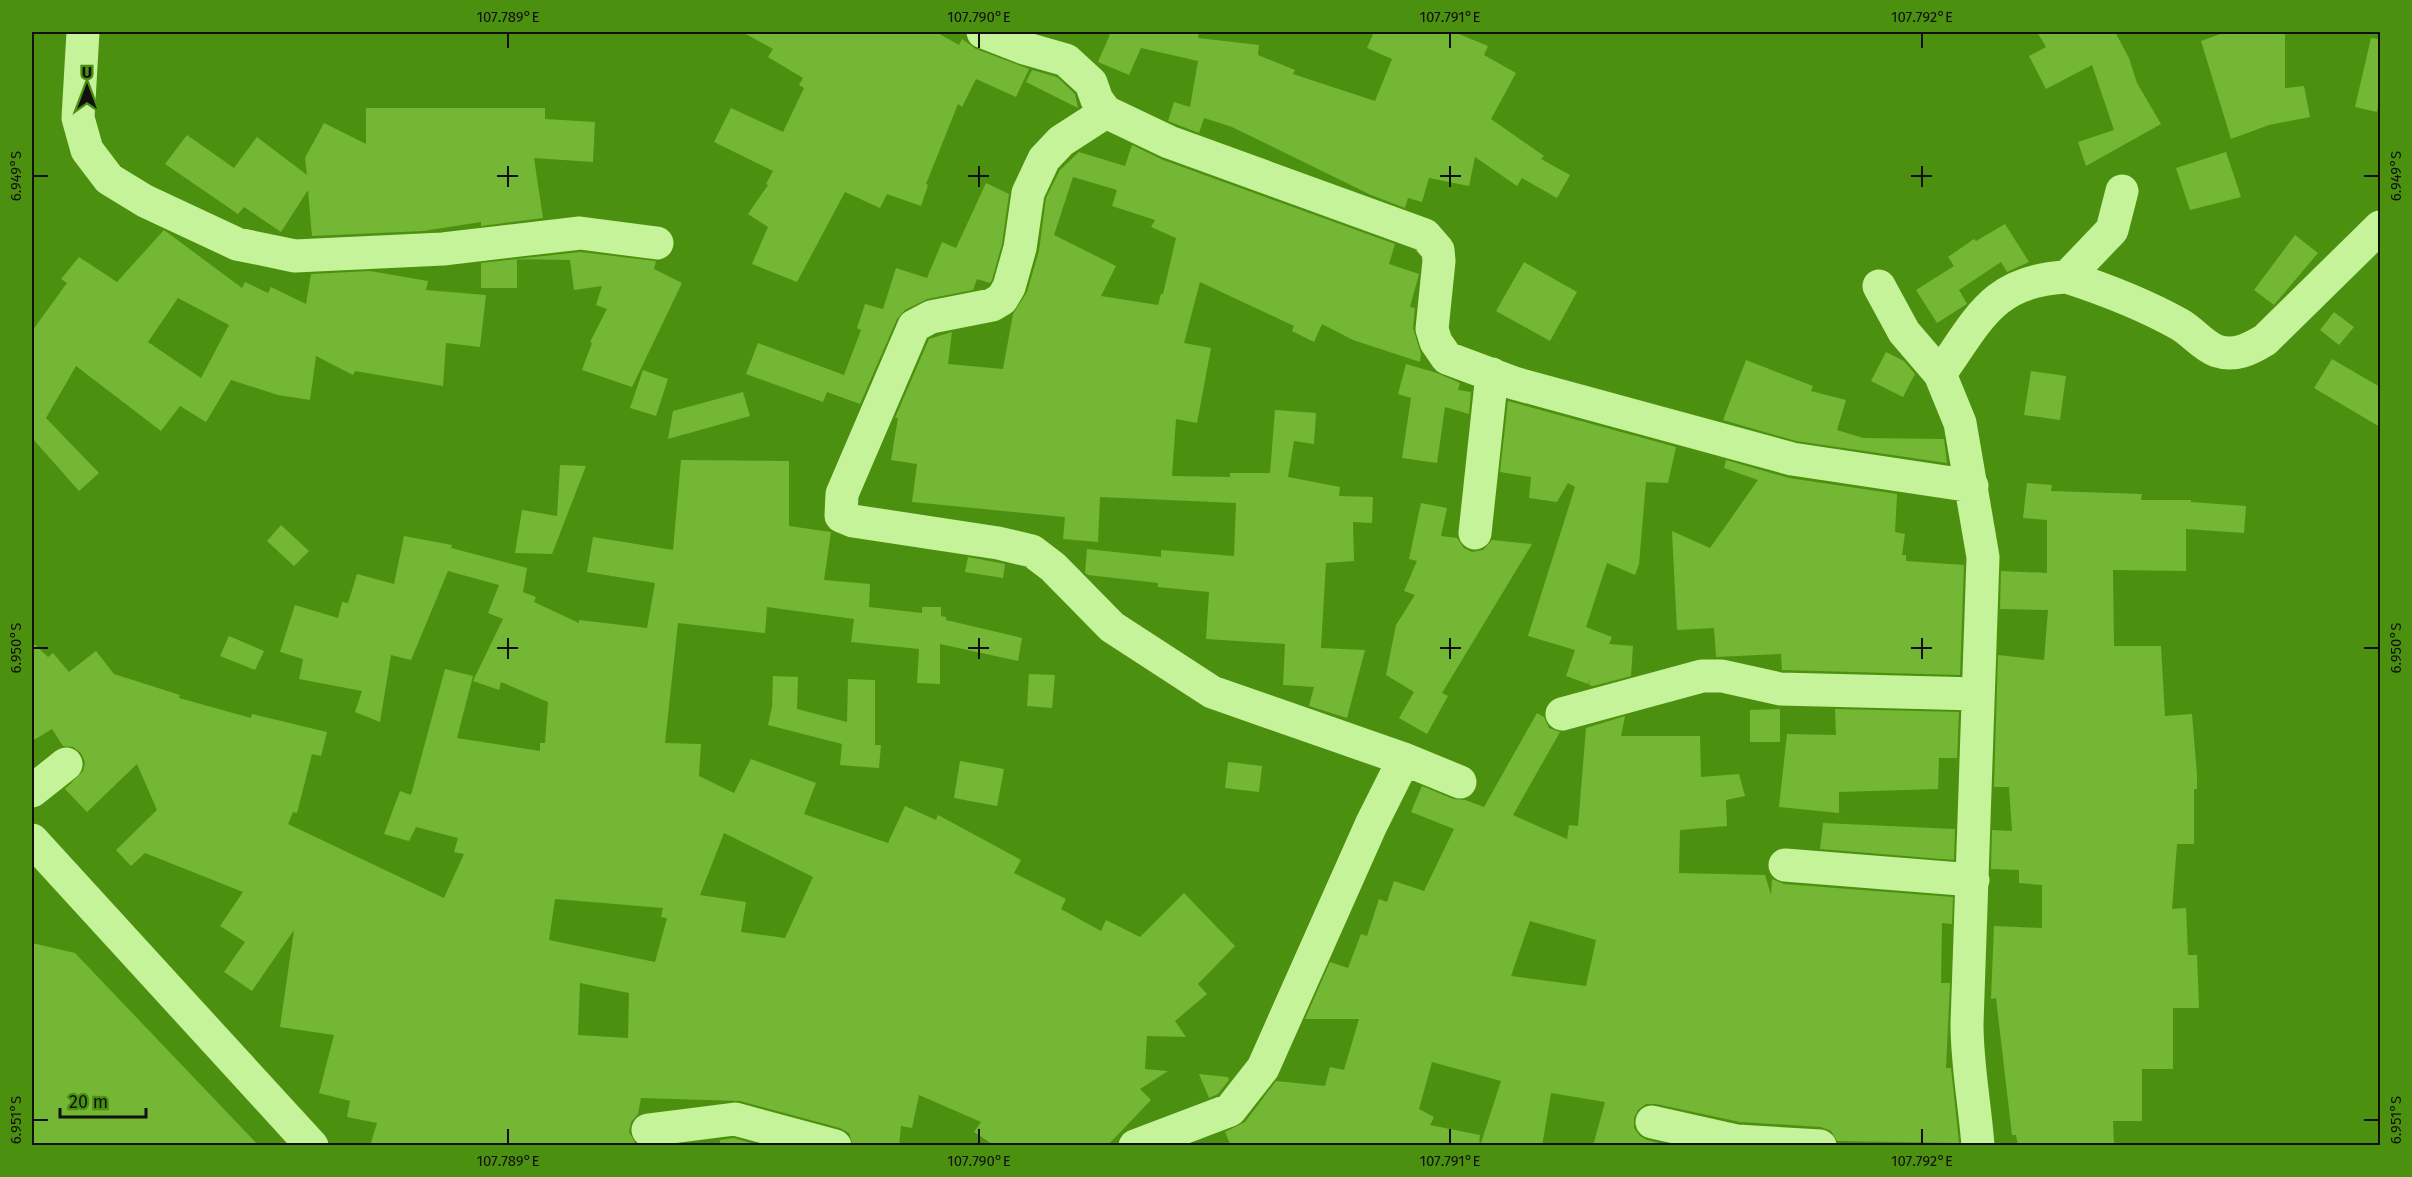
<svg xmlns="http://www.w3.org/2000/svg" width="2412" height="1177" viewBox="0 0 2412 1177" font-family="'Fira Sans',sans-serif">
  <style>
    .building { fill: #73b734; fill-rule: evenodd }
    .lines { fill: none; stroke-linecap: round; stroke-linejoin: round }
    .minor { stroke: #c5f399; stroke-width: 33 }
    .ticks { fill: none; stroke: #111; stroke-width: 2 }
    .neatline { fill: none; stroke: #111; stroke-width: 2 }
    .ticks-label { font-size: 15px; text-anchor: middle; fill: #111 }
  </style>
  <rect width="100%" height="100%" fill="#4c900f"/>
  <path class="building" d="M 742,32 L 936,32 L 959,45 L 962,39 L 976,49 L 1029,69 L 1016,97 L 976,79 L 962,107 L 958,104 L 926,184 L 928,185 L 921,206 L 887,194 L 880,208 L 845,192 L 797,282 L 752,264 L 768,227 L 748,214 L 768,185 L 766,184 L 773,171 L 714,142 L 731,108 L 783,132 L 804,88 L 799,85 L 803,78 L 768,57 L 773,49 Z
    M 1111,32 L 1199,32 L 1198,38 L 1259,45 L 1258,55 L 1295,70 L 1293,74 L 1375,101 L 1392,59 L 1367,48 L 1374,32 L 1454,32 L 1488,46 L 1484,55 L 1516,73 L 1491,119 L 1544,156 L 1541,159 L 1570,175 L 1557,198 L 1522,178 L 1517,186 L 1475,157 L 1469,186 L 1429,178 L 1422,202 L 1408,198 L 1405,208 L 1371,195 L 1232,127 L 1204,118 L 1199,133 L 1168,121 L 1174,102 L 1190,107 L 1198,61 L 1141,48 L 1129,75 L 1098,62 Z
    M 2037,32 L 2115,32 L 2129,58 L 2137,83 L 2161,124 L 2086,166 L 2078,142 L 2114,130 L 2092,65 L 2046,89 L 2029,56 L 2046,47 Z
    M 2226,32 L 2285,33 L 2285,88 L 2304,86 L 2310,117 L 2269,125 L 2231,139 L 2201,41 Z
    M 2371,38 L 2380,39 L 2380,98 L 2377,112 L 2355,107 Z
    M 1032,70 L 1057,77 L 1075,94 L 1078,108 L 1026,82 Z
    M 366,108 L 545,108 L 545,119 L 595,122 L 593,162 L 534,158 L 543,218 L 481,226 L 481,222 L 423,231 L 312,236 L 308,190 L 281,232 L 244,207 L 238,214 L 165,164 L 187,135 L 234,168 L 257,137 L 307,175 L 305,158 L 324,123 L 366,144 Z
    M 1132,145 L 1163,160 L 1395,244 L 1389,264 L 1419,274 L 1410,307 L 1415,308 L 1413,328 L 1421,354 L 1420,362 L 1353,340 L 1322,324 L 1314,342 L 1292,331 L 1294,326 L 1200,282 L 1184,343 L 1211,348 L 1197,423 L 1176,419 L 1172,476 L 1230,477 L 1230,473 L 1270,473 L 1275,410 L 1316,413 L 1314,444 L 1294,441 L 1288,477 L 1340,487 L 1339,496 L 1373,497 L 1372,523 L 1353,522 L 1354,561 L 1326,563 L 1321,648 L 1365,650 L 1347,718 L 1309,706 L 1314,687 L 1283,685 L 1285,644 L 1206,639 L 1209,592 L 1158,587 L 1158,583 L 1088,575 L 1085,573 L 1087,549 L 1161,557 L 1161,550 L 1234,556 L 1236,503 L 1100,497 L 1098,542 L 1063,539 L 1065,517 L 912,502 L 917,464 L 891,460 L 898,418 L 895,418 L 929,339 L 952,332 L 948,364 L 1003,369 L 1013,314 L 1027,292 L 1039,251 L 1046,198 L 1060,170 L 1079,152 L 1125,166 ZM 1073,177 L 1117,190 L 1112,206 L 1155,220 L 1151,227 L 1176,238 L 1163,294 L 1161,294 L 1158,305 L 1101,296 L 1116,266 L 1054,235 Z
    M 2226,152 L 2241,197 L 2190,210 L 2176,168 Z
    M 986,183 L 1009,194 L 1002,244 L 992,280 L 990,283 L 977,279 L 973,290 L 927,299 L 905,310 L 897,319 L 860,404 L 827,392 L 823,402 L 746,374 L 758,343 L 844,375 L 861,330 L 857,328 L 865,304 L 883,309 L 896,268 L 927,278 L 942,242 L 956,248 Z
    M 2005,224 L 2029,262 L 2007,272 L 2001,262 L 1959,290 L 1967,304 L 1937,323 L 1916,290 L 1954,266 L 1948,257 L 1974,239 L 1976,241 Z
    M 164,230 L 242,288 L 245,282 L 268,293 L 271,287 L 306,304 L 311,274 L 370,271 L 428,281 L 426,290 L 486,295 L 480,347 L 446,343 L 443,386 L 355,371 L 353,375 L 316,356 L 310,400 L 278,395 L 231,380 L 206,422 L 180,406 L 161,431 L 76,366 L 46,418 L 99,473 L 79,491 L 33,439 L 32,443 L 32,331 L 67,283 L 61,279 L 79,257 L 117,282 ZM 178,298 L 229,325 L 201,378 L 148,342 Z
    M 2295,235 L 2318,253 L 2274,305 L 2254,290 Z
    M 580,252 L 656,261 L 654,269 L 682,283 L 632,387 L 582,370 L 592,343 L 590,342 L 607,309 L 596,305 L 602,286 L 574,290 L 570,260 L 517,259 L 517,288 L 481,288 L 481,263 Z
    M 1524,262 L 1577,292 L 1550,341 L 1496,311 Z
    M 2334,312 L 2354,327 L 2339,345 L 2320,330 Z
    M 1886,352 L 1904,361 L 1915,374 L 1903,397 L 1871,381 Z
    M 2332,359 L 2380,387 L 2380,427 L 2314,388 Z
    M 1746,360 L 1813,386 L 1811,391 L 1846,400 L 1837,430 L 1863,438 L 1944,439 L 1947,463 L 1796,441 L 1723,420 Z
    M 1406,364 L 1437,373 L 1460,383 L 1458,390 L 1471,392 L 1469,414 L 1445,407 L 1437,463 L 1402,458 L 1411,398 L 1398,394 Z
    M 643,370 L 668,379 L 656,416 L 630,408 Z
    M 2031,371 L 2066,376 L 2060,420 L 2024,415 Z
    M 743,392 L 750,416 L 668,439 L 673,411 Z
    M 1508,401 L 1676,447 L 1668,483 L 1646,482 L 1639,564 L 1635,575 L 1607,563 L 1586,627 L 1612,637 L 1609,644 L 1633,646 L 1631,676 L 1593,686 L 1589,685 L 1590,680 L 1588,684 L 1566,676 L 1575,650 L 1528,636 L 1575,487 L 1568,483 L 1557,502 L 1529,498 L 1531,477 L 1500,472 Z
    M 681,460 L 789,461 L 789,526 L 831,532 L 824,580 L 870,584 L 869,607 L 922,613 L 922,607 L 941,607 L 941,616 L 946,617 L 946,620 L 1022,638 L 1018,661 L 940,644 L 940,684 L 917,683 L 919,649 L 851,642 L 854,619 L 767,607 L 765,633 L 678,623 L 665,743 L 701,744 L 699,776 L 734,793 L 751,759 L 816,783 L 804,814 L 888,843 L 905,806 L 936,820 L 938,815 L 1021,860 L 1014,873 L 1066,899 L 1061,909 L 1101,931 L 1106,920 L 1140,937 L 1184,893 L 1235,946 L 1198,984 L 1207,994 L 1175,1021 L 1186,1037 L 1147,1036 L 1145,1069 L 1168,1071 L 1140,1089 L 1151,1100 L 1107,1146 L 995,1146 L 974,1132 L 981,1122 L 919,1095 L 912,1128 L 901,1126 L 899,1146 L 853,1146 L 849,1133 L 840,1128 L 740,1101 L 641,1098 L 638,1114 L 631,1122 L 629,1132 L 637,1146 L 370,1146 L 377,1123 L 347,1117 L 350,1101 L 319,1093 L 334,1035 L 280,1027 L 294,930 L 252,991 L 224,972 L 245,942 L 220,926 L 243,892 L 145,853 L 131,866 L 116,850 L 157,810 L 137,764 L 87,812 L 65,789 L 83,771 L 85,762 L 81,753 L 73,747 L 63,746 L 52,729 L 32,741 L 32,642 L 48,657 L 53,653 L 69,672 L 96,651 L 114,674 L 180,695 L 179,698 L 251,718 L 252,714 L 327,732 L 321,756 L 312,754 L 297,813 L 293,812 L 288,824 L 444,898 L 464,854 L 454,852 L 458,838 L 416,827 L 409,841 L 384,834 L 400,791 L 411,795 L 445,669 L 473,676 L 457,738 L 540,751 L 540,743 L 545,743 L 548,702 L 501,682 L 499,690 L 473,681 L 503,619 L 488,613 L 499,585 L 448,571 L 411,660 L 391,655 L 380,722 L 355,712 L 362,691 L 299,679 L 303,659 L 280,652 L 295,605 L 338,618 L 342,602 L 348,603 L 357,574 L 394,584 L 404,536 L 452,545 L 451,548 L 527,568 L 523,592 L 536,597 L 534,602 L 579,623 L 579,620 L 647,628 L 655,583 L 587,572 L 593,537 L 673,550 ZM 724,833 L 813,877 L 785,938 L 741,932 L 746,902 L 700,895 ZM 555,899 L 663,908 L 661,917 L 667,918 L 655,962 L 549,940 ZM 580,983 L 629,993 L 628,1038 L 578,1035 Z
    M 1726,460 L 1789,478 L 1897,494 L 1895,532 L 1905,534 L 1902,555 L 1906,555 L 1906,561 L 1964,565 L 1960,675 L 1782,670 L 1781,654 L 1716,657 L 1714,628 L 1677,630 L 1672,531 L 1710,548 L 1758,480 L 1724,468 Z
    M 560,465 L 586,466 L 552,554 L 515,553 L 522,510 L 557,516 Z
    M 2027,483 L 2052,485 L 2051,491 L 2142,494 L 2141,500 L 2191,500 L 2191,502 L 2246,506 L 2244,533 L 2186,529 L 2186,571 L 2113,570 L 2114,646 L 2161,646 L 2165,716 L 2192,714 L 2197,775 L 2197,789 L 2194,789 L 2194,844 L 2177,844 L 2172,909 L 2186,908 L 2188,955 L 2197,955 L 2199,1008 L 2173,1008 L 2173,1069 L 2142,1069 L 2142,1121 L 2113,1121 L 2114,1146 L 2018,1146 L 2016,1135 L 2012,1135 L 1996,998 L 1991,999 L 1994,926 L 2042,928 L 2042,885 L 2019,883 L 2019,870 L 1991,869 L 1992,830 L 2012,831 L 2009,787 L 1994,787 L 1998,655 L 2044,660 L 2048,610 L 2000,609 L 2001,571 L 2047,573 L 2047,520 L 2023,518 Z
    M 1421,503 L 1447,508 L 1441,536 L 1457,538 L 1464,548 L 1472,552 L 1483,550 L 1492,540 L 1532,544 L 1442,693 L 1448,696 L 1427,734 L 1399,718 L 1414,692 L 1386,675 L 1396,625 L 1415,595 L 1404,591 L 1417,561 L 1409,559 Z
    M 281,525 L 309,551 L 294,566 L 267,541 Z
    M 968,557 L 1005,564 L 1003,578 L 965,572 Z
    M 229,636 L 264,651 L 255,670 L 220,656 Z
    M 1029,674 L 1055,675 L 1052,708 L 1027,706 Z
    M 773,676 L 798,677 L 797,709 L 847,722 L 848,679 L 875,680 L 875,745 L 881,745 L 879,768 L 840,765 L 842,744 L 768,725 L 772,707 Z
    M 1780,709 L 1780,742 L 1750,742 L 1750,710 Z
    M 1835,709 L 1959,712 L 1957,758 L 1939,758 L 1938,789 L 1839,792 L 1839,813 L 1779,807 L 1787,734 L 1836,735 Z
    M 1537,713 L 1544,717 L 1549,728 L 1560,732 L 1513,815 L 1567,839 L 1569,825 L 1578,826 L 1586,728 L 1625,716 L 1621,736 L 1700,736 L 1701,777 L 1739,774 L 1745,796 L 1726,800 L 1727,826 L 1680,830 L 1679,873 L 1765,875 L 1771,895 L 1772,879 L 1784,884 L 1953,897 L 1952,924 L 1942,923 L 1941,983 L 1950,983 L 1946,1068 L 1951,1068 L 1959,1143 L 1837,1141 L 1831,1131 L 1821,1127 L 1740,1122 L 1656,1104 L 1646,1104 L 1638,1110 L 1634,1118 L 1634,1128 L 1640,1136 L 1647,1140 L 1671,1146 L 1593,1146 L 1605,1102 L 1551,1093 L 1542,1146 L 1480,1146 L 1501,1081 L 1432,1062 L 1419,1109 L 1434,1117 L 1430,1125 L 1480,1135 L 1479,1146 L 1231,1146 L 1225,1132 L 1245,1122 L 1276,1081 L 1325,1086 L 1330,1067 L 1344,1070 L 1359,1019 L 1305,1019 L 1330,962 L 1348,968 L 1361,934 L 1367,936 L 1379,899 L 1387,902 L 1394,881 L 1424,891 L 1454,829 L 1411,812 L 1422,786 L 1453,799 L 1465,800 L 1484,807 ZM 1530,921 L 1596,940 L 1586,986 L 1511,976 Z
    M 960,761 L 1004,769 L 997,806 L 954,798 Z
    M 1228,762 L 1262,766 L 1259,792 L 1225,788 Z
    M 1823,823 L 1955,829 L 1954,860 L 1820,849 Z
    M 32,943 L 75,953 L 259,1146 L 32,1146 Z
    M 1199,1074 L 1228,1077 L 1229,1080 L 1218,1094 L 1209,1098 Z
    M 734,1138 L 761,1146 L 720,1146 L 720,1140 Z"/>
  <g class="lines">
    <path class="minor" d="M 83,32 L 78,118 L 87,150 L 109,179 L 145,201 L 237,244 L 295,256 L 443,249 L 580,233 L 657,243
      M 983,32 L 1024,48 L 1066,60 L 1091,83 L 1097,100 L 1106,112 L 1169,142 L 1425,235 L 1438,250 L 1439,261 L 1432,329 L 1436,342 L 1447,358 L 1514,383 L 1792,459 L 1972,486
      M 1106,112 L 1061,141 L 1044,159 L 1028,193 L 1020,248 L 1009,287 L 1002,299 L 992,305 L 931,317 L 914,326 L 842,494 L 841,516 L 853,521 L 998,543 L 1032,551 L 1053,567 L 1112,627 L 1212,692 L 1404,759 L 1460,782
      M 2067,277 C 2107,290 2143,304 2179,324 C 2192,331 2203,346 2217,351 C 2235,357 2250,349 2265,340 L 2380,227
      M 1879,286 L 1904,332 L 1940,374 L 1960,423 L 1983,557 L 1967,1024 C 1967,1065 1975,1105 1978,1146
      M 1940,374 C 1979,319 1993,280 2067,277 L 2112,230 L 2122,191
      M 1475,533 L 1492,374
      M 1562,714 L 1702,676 L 1722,676 L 1780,689 L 1978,694
      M 32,791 L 66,764
      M 32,840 L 312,1146
      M 1785,865 L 1973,880
      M 1652,1122 L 1737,1141 L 1820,1146
      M 648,1130 L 735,1119 L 835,1146
      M 1135,1146 L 1230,1110 L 1263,1068 L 1371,825 L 1404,759"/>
  </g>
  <path class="ticks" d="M 508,33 L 508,48M 979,33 L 979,48M 1450,33 L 1450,48M 1922,33 L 1922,48M 508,166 L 508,187M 979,166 L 979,187M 1450,166 L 1450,187M 1922,166 L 1922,187M 33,176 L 48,176M 497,176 L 518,176M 968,176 L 989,176M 1440,176 L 1461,176M 1911,176 L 1932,176M 2364,176 L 2379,176M 508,638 L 508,659M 979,638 L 979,659M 1450,638 L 1450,659M 1922,638 L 1922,659M 33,648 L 48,648M 497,648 L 518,648M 968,648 L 989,648M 1440,648 L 1461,648M 1911,648 L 1932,648M 2364,648 L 2379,648M 33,1120 L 48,1120M 2364,1120 L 2379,1120M 508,1129 L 508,1144M 979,1129 L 979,1144M 1450,1129 L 1450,1144M 1922,1129 L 1922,1144"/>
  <rect width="2412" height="1177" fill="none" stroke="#4c900f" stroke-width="66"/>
  <g transform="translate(87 87)" stroke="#4c900f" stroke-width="4.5" paint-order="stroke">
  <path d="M0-4.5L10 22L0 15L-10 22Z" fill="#111111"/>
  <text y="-9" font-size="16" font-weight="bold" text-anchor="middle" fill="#111111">U</text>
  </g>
  <path d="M60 1108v9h86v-9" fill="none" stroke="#111111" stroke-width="3"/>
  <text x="69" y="1108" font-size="18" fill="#111111" stroke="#4c900f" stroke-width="4.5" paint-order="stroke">20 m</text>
  <rect x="33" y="33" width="2346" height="1111" class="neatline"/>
  <g class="ticks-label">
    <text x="508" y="22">107.789°E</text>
    <text x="979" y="22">107.790°E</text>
    <text x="1450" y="22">107.791°E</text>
    <text x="1922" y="22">107.792°E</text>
    <text transform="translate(16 176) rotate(-90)" y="5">6.949°S</text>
    <text transform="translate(2396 176) rotate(-90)" y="5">6.949°S</text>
    <text transform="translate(16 648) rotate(-90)" y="5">6.950°S</text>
    <text transform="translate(2396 648) rotate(-90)" y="5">6.950°S</text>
    <text transform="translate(16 1120) rotate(-90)" y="5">6.951°S</text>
    <text transform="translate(2396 1120) rotate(-90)" y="5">6.951°S</text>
    <text x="508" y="1166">107.789°E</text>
    <text x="979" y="1166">107.790°E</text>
    <text x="1450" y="1166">107.791°E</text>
    <text x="1922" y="1166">107.792°E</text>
  </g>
</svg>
